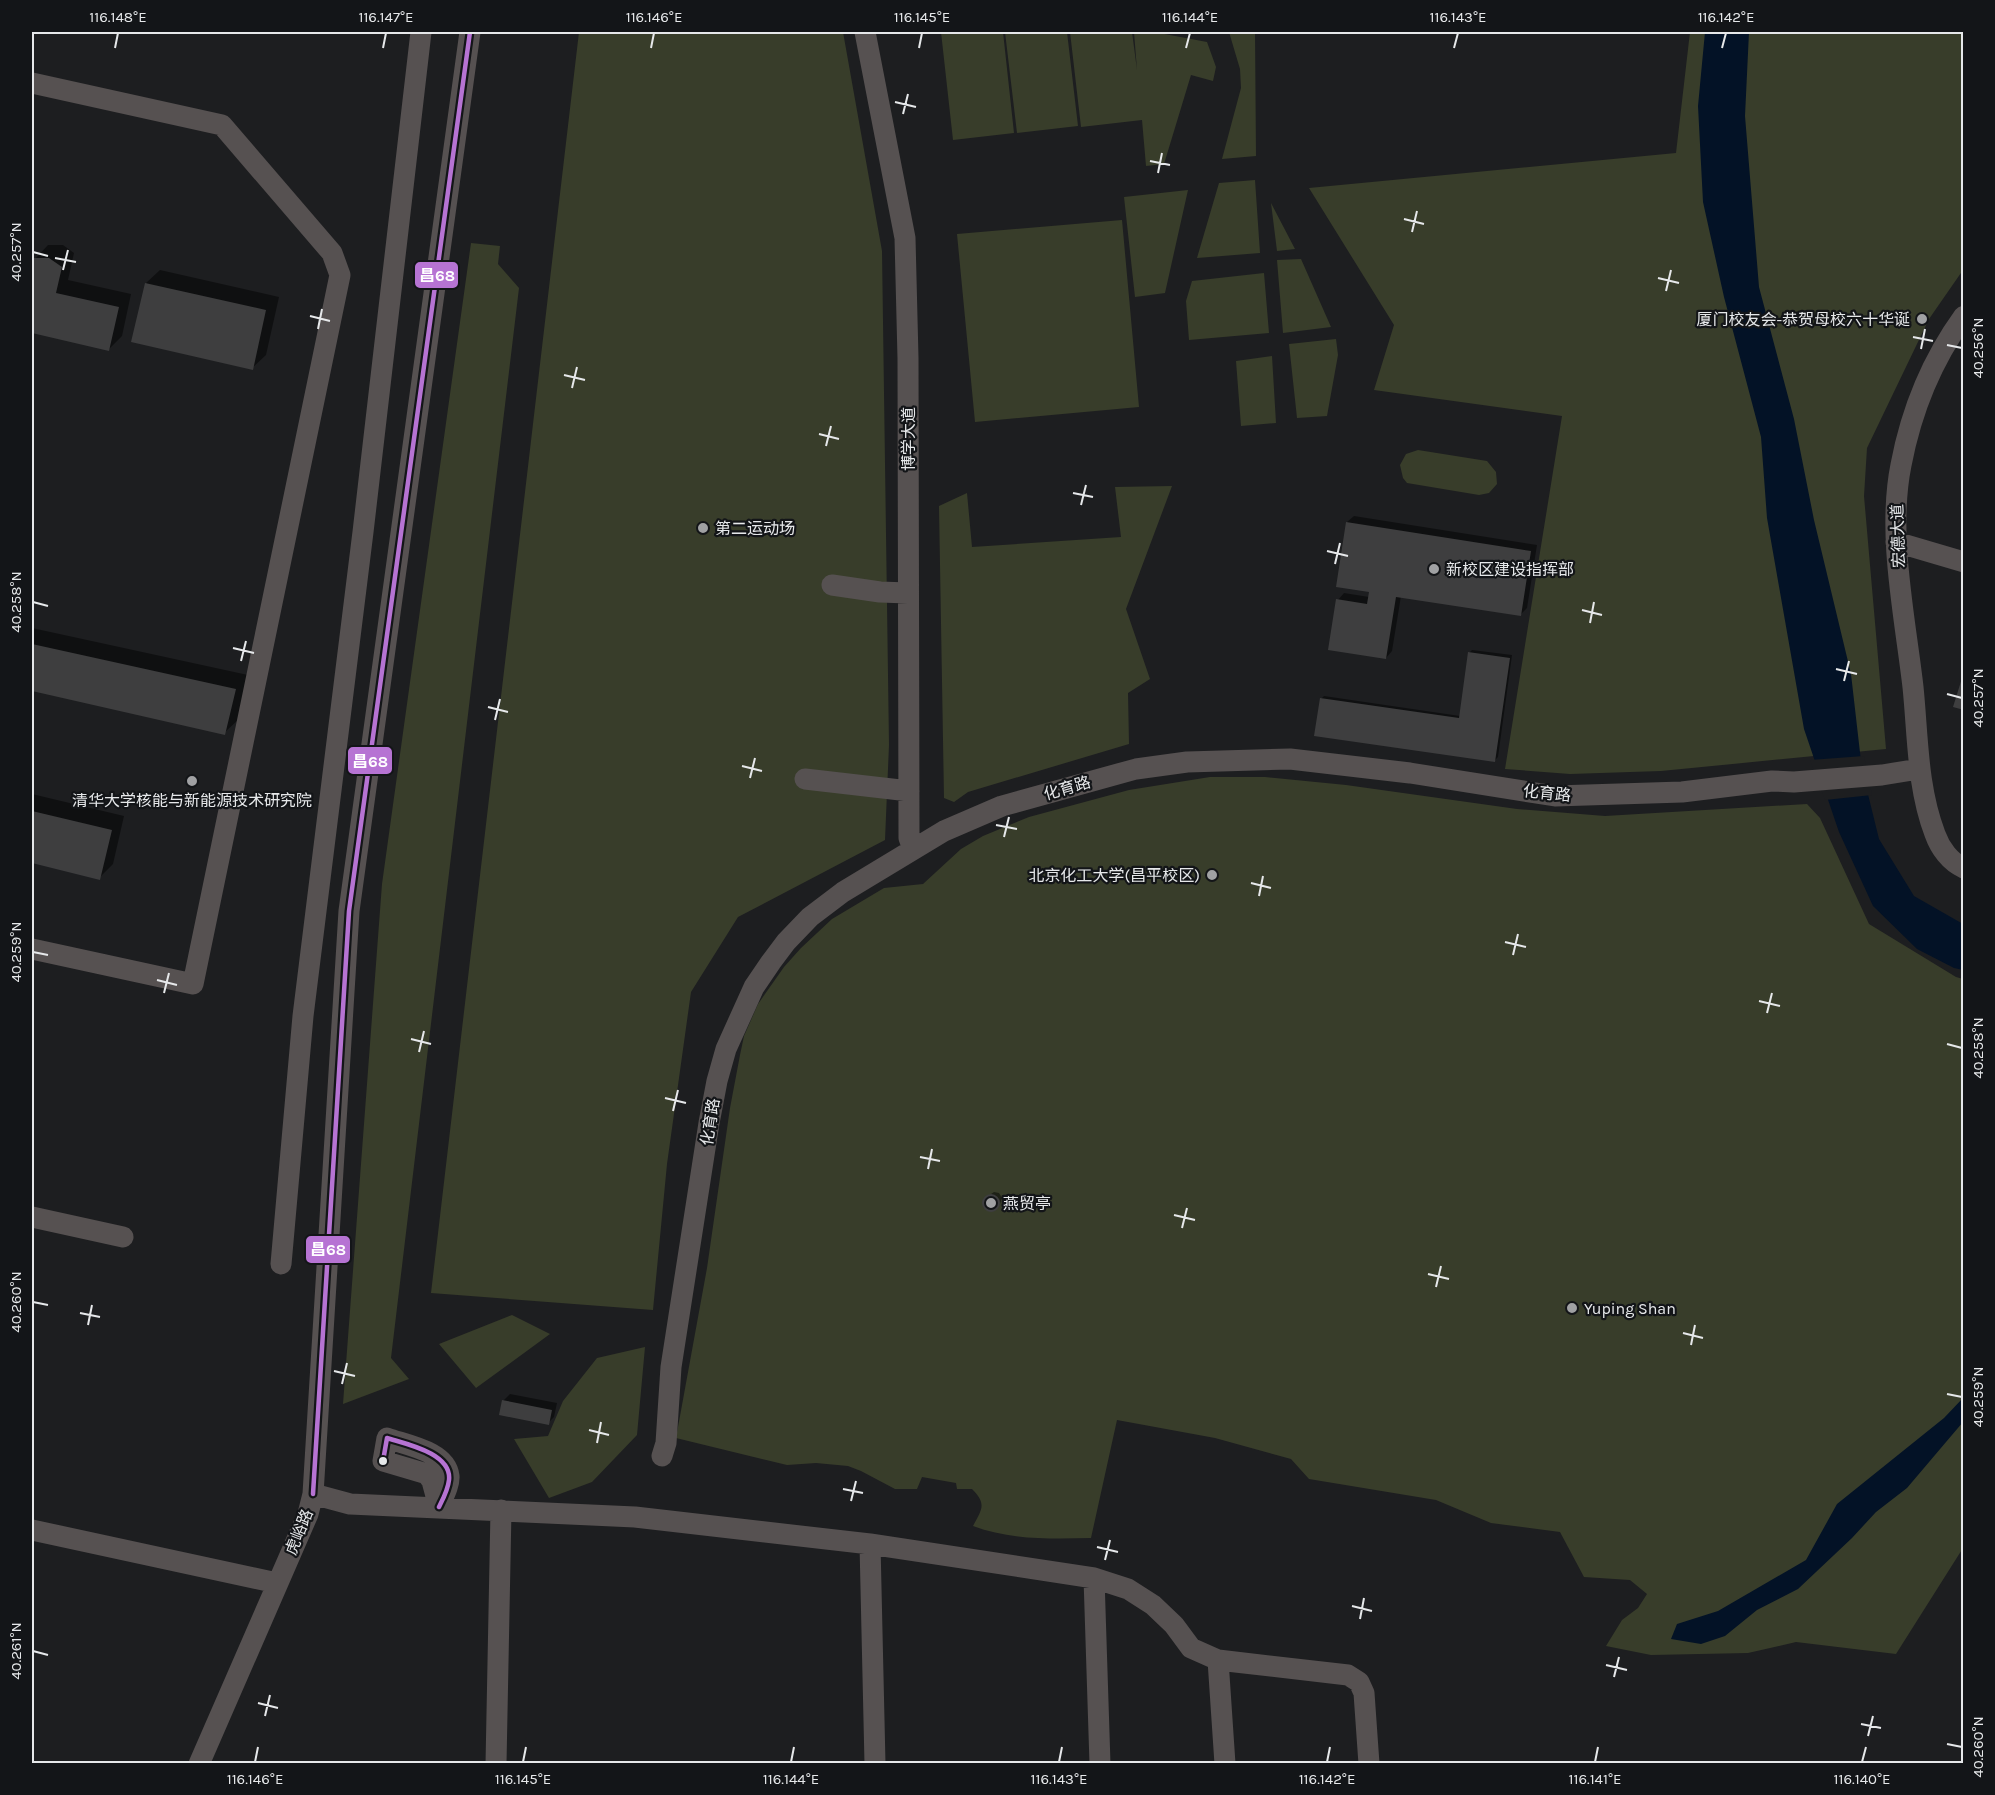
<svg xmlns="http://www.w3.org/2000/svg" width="1995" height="1795" viewBox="0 0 1995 1795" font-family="Karla,'Noto Sans SC',sans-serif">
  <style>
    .green { fill: #383d2a }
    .water { fill: #031226 }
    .pier { fill: #1d1e20 }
    .shadow { fill: #0007 }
    .building { fill: #3e3e3f }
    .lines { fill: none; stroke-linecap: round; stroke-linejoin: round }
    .minor { stroke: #565151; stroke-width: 21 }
    .bus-1-casing { stroke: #131518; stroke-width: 9 }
    .bus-1 { stroke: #b673d3; stroke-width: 4.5 }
    .ticks { fill: none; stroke: #e6e8ea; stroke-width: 2 }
    .poi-dot { fill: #a0a1a3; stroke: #131518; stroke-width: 2 }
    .bus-dot { fill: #e6e8ea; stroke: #131518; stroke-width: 2 }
    .labels { text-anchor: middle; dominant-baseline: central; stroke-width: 4.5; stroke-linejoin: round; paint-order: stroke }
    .poi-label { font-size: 16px; fill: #e6e8ea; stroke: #131518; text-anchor: start }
    .street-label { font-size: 16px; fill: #e6e8ea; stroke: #131518 }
    .line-badge { stroke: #131518; stroke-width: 2 }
    .badge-label { font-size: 16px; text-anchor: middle; font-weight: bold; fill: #fff }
    .neatline { fill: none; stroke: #e6e8ea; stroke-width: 2 }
    .ticks-label { font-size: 15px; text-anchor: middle; fill: #e6e8ea }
  </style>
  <rect width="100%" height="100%" fill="#1d1e20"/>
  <path class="green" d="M 579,32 L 843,32 L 882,251 L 889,745 L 885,840 L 738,917 L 691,992 L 667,1164 L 653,1310 L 431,1293 Z
    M 941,32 L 1003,32 L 1014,133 L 953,140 Z
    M 1005,32 L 1067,32 L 1078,126 L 1017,133 Z
    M 1070,32 L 1132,32 L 1137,70 L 1134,32 L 1154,32 L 1207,42 L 1216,67 L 1213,81 L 1191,75 L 1164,164 L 1146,166 L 1142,120 L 1081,127 Z
    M 1229,32 L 1255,32 L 1256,156 L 1222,159 L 1241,88 L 1240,69 Z
    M 1690,32 L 1963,32 L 1963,270 L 1929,319 L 1867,448 L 1864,496 L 1886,749 L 1661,771 L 1570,774 L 1505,769 L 1562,416 L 1374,390 L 1394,325 L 1309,188 L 1676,153 Z
    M 1255,180 L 1260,253 L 1197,258 L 1219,183 Z
    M 1188,190 L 1165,293 L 1135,297 L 1124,197 Z
    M 1271,203 L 1295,249 L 1277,251 Z
    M 1122,220 L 1139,407 L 975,422 L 957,234 Z
    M 471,243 L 500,246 L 498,264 L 519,288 L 391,1358 L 409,1379 L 343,1404 L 382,884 Z
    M 1301,259 L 1331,327 L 1283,333 L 1277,260 Z
    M 1264,273 L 1269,333 L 1189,340 L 1186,301 L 1192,281 Z
    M 1336,339 L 1338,355 L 1327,416 L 1297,418 L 1289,344 Z
    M 1272,356 L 1276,423 L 1241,426 L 1236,361 Z
    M 1418,450 L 1487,461 L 1496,472 L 1497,484 L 1489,493 L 1479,495 L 1407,483 L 1403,478 L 1400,465 L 1406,454 Z
    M 1172,486 L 1126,609 L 1150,679 L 1128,693 L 1129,744 L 968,792 L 954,802 L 944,798 L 939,506 L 967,493 L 972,547 L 1121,537 L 1115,487 Z
    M 1210,777 L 1265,777 L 1346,785 L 1517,809 L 1605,816 L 1807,804 L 1820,818 L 1869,924 L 1956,977 L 1963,979 L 1963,1548 L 1896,1654 L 1796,1642 L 1748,1653 L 1651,1655 L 1606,1646 L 1622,1620 L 1638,1608 L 1647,1594 L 1630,1580 L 1584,1577 L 1560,1532 L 1491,1523 L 1436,1500 L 1309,1479 L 1291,1459 L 1215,1438 L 1117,1420 L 1091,1538 C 1052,1539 1010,1540 973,1526 C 982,1509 987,1504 972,1489 L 957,1489 L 956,1483 L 922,1477 L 917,1489 L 895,1489 L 861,1471 L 848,1466 L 816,1463 L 787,1465 L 676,1438 L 707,1268 L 730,1108 L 740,1055 L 744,1036 L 758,1004 L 784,967 L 801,948 L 832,919 L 884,888 L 923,884 L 961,849 L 983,836 L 1029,817 L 1129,790 Z
    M 512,1315 L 550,1334 L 476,1388 L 439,1344 Z
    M 645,1347 L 637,1435 L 592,1482 L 549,1498 L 514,1439 L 548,1436 L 563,1401 L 597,1358 Z"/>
  <path class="water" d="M 1705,32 L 1749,32 L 1745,116 L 1759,287 L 1794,419 L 1814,520 L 1851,674 L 1862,770 L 1879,839 L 1914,896 L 1963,924 L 1963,970 L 1954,968 L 1917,949 L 1873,906 L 1839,832 L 1804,729 L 1767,518 L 1761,437 L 1724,297 L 1703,202 L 1698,106 Z
    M 1963,1398 L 1963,1422 L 1907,1488 L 1876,1512 L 1852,1538 L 1798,1589 L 1757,1610 L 1725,1636 L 1701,1644 L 1671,1639 L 1677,1624 L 1718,1611 L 1806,1560 L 1837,1504 L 1944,1418 Z"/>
  <path class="pier" d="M 1864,756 L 1872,795 L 1825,800 L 1810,760 Z"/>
  <path class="shadow" d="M 48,245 L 63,245 L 74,253 L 68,280 L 131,294 L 122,336 L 109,349 L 32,332 L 32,262 Z
    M 160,270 L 279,297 L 266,355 L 252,368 L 146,283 Z
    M 1354,516 L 1537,545 L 1527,608 L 1520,615 L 1401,596 L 1392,651 L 1386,658 L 1338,600 L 1344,593 L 1369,597 L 1371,591 L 1347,522 Z
    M 32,628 L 248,675 L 238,720 L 224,733 L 32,689 Z
    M 1472,650 L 1512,655 L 1498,757 L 1495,760 L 1321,699 L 1324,696 L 1460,716 L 1469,653 Z
    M 32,794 L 124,816 L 113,864 L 99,878 L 32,862 Z
    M 994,1192 L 999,1193 L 1002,1198 L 1000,1204 L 992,1211 L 987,1209 L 984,1204 L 985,1198 Z
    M 510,1394 L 557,1403 L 554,1417 L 548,1423 L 501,1414 L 504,1400 Z"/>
  <path class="building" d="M 33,258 L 49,258 L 62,267 L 56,293 L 119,307 L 109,351 L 32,333 Z
    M 145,283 L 266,310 L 253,370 L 131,342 Z
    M 1346,522 L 1531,551 L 1521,616 L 1396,597 L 1386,659 L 1328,650 L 1336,599 L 1367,604 L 1369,592 L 1336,587 Z
    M 32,644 L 236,689 L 225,735 L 32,691 Z
    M 1468,652 L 1510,658 L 1495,762 L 1314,736 L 1320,698 L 1459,718 Z
    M 1963,675 L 1964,675 L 1964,710 L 1953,707 Z
    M 32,811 L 112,830 L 100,880 L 32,863 Z
    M982 1203a9 9 0 1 1 18 0a9 9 0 1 1-18 0Z
    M 502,1400 L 552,1410 L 549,1425 L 499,1415 Z"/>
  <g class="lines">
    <path class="minor" d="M 865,32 L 905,238 L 908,358 L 909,838 L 913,849
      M 32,83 L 222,125 L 332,253 L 340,275 L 193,984 L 32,949
      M 1964,316 C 1932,360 1911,412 1901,465 C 1887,534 1905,617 1913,687 C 1918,736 1917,787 1935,834 C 1940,848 1950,862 1964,868
      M 1896,542 L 1964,562
      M 832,585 L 880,592 L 908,593
      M 805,779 L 909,791
      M 32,1217 L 123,1237
      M 281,1264 L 303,1016 L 363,532 L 421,32
      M 387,1438 C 406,1445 446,1451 449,1476 C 450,1485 442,1499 439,1507 L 432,1481 L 427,1474 L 383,1461 Z
      M 662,1456 L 666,1443 L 671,1367 L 709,1123 L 717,1081 L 726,1049 L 754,987 L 771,962 L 786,942 L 810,917 L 843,892 L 944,831 L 1002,806 L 1136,769 L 1187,762 L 1290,759 L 1410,773 L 1555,796 L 1682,792 L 1772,781 L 1794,782 L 1882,775 L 1919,769
      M 313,1494 L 350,1504 L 635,1517 L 870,1544 L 1094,1578 L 1128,1589 L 1153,1605 L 1174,1625 L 1191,1648 L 1218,1660 L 1348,1675 L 1359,1682 L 1364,1693 L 1369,1764
      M 32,1530 L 277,1583
      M 870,1544 L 875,1764
      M 1094,1578 L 1100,1764
      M 1218,1660 L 1225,1764
      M 199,1764 L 308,1514 L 313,1494 L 349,911 L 470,32
      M 496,1764 L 501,1510"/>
    <g class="bus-1-casing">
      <path id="bus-1" d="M 383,1461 L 387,1438 C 406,1444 452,1453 449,1480 C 448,1490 443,1499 439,1507
        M 313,1494 L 349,911 L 470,32"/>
    </g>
    <use href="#bus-1" class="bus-1"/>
  </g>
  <path class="ticks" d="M 115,48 L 118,33M 383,48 L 386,33M 651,48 L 654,33M 919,48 L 922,33M 1186,48 L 1190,33M 1454,48 L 1458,33M 1722,48 L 1726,33M 895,102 L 916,107M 903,114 L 908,94M 1150,161 L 1170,165M 1158,173 L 1162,153M 1404,219 L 1424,224M 1412,232 L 1417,211M 33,252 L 48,256M 55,258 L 76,262M 63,270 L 68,250M 1658,278 L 1679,283M 1666,291 L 1671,270M 310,316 L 330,321M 318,329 L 322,309M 1913,337 L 1933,341M 1947,345 L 1962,348M 1921,349 L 1925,329M 564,375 L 585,380M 572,388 L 577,367M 819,434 L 839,439M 826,446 L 831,426M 1073,493 L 1093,497M 1081,505 L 1086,485M 1327,551 L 1348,556M 1335,564 L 1340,543M 33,602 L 48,606M 1582,610 L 1602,615M 1590,623 L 1594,602M 233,648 L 254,653M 241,661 L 246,641M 1836,669 L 1857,674M 1844,681 L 1849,661M 1947,694 L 1962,698M 488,707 L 508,712M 495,720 L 500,699M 742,766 L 762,771M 750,778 L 755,758M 996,825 L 1017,829M 1004,837 L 1009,817M 1251,883 L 1271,888M 1259,896 L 1263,876M 1505,942 L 1526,947M 33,952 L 48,955M 1513,955 L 1518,934M 157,980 L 177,985M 164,993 L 169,973M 1759,1001 L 1780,1006M 1767,1013 L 1772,993M 411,1039 L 431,1044M 1947,1044 L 1962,1048M 419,1052 L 424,1031M 665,1098 L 686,1103M 673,1111 L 678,1090M 920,1157 L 940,1161M 928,1169 L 932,1149M 1174,1215 L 1195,1220M 1182,1228 L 1187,1208M 1428,1274 L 1449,1279M 1436,1287 L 1441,1266M 33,1302 L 48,1305M 80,1313 L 100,1317M 88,1325 L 92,1305M 1683,1333 L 1703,1338M 1691,1345 L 1695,1325M 334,1371 L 355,1376M 342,1384 L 347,1363M 1947,1394 L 1962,1397M 589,1430 L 609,1435M 597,1443 L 601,1422M 843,1489 L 863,1493M 851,1501 L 856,1481M 1097,1547 L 1118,1552M 1105,1560 L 1110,1540M 1352,1606 L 1372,1611M 1360,1619 L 1364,1598M 33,1651 L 48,1655M 1606,1665 L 1627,1670M 1614,1677 L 1619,1657M 258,1703 L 278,1708M 265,1716 L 270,1695M 1861,1724 L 1881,1728M 1868,1736 L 1873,1716M 1947,1744 L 1962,1747M 255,1762 L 258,1747M 523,1762 L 526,1747M 791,1762 L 794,1747M 1059,1762 L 1062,1747M 1327,1762 L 1330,1747M 1595,1762 L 1598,1747M 1862,1762 L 1866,1747"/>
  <g class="poi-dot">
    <circle cx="1922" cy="319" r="6"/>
    <circle cx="703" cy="528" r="6"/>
    <circle cx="1434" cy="569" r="6"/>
    <circle cx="192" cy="781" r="6"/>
    <circle cx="1212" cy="875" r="6"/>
    <circle cx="991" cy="1203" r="6"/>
    <circle cx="1572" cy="1308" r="6"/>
  </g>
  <circle class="bus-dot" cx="383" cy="1461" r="5"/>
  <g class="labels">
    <g class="poi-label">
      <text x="1910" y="319" text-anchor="end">厦门校友会-恭贺母校六十华诞</text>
      <text x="715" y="528">第二运动场</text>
      <text x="1446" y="569">新校区建设指挥部</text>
      <text x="192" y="800" text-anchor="middle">清华大学核能与新能源技术研究院</text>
      <text x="1200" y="875" text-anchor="end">北京化工大学(昌平校区)</text>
      <text x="1003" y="1203">燕贸亭</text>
      <text x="1584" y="1308">Yuping Shan</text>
    </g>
    <g class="street-label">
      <text transform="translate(908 439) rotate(-90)">博学大道</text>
      <text transform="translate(1898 536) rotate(-92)">宏德大道</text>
      <text transform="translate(1067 788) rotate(-16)">化育路</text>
      <text transform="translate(1547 793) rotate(6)">化育路</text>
      <text transform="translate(710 1122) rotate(-81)">化育路</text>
      <text transform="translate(299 1532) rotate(-68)">虎峪路</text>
    </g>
  </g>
  <g class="line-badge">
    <rect x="414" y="261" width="45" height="28" rx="6" fill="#b673d3"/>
    <rect x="347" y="746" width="46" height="29" rx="6" fill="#b673d3"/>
    <rect x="305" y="1235" width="46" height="29" rx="6" fill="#b673d3"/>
  </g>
  <g class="badge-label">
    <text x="437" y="281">昌68</text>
    <text x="370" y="767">昌68</text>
    <text x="328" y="1255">昌68</text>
  </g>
  <rect width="1995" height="1795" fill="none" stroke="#131518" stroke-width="66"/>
  <rect x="33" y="33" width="1929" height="1729" class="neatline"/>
  <g class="ticks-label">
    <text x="118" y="22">116.148°E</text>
    <text x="386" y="22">116.147°E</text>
    <text x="654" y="22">116.146°E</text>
    <text x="922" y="22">116.145°E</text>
    <text x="1190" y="22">116.144°E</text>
    <text x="1458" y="22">116.143°E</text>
    <text x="1726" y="22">116.142°E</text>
    <text transform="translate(16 252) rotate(-90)" y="5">40.257°N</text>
    <text transform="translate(1978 348) rotate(-90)" y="5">40.256°N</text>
    <text transform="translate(16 602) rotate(-90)" y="5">40.258°N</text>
    <text transform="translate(1978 698) rotate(-90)" y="5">40.257°N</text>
    <text transform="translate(16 952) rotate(-90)" y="5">40.259°N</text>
    <text transform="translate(1978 1048) rotate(-90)" y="5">40.258°N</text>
    <text transform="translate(16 1302) rotate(-90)" y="5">40.260°N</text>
    <text transform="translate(1978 1397) rotate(-90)" y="5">40.259°N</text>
    <text transform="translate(16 1651) rotate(-90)" y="5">40.261°N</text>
    <text transform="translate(1978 1747) rotate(-90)" y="5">40.260°N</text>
    <text x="255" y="1784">116.146°E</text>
    <text x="523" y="1784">116.145°E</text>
    <text x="791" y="1784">116.144°E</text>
    <text x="1059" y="1784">116.143°E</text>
    <text x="1327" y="1784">116.142°E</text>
    <text x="1595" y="1784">116.141°E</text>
    <text x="1862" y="1784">116.140°E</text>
  </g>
</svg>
